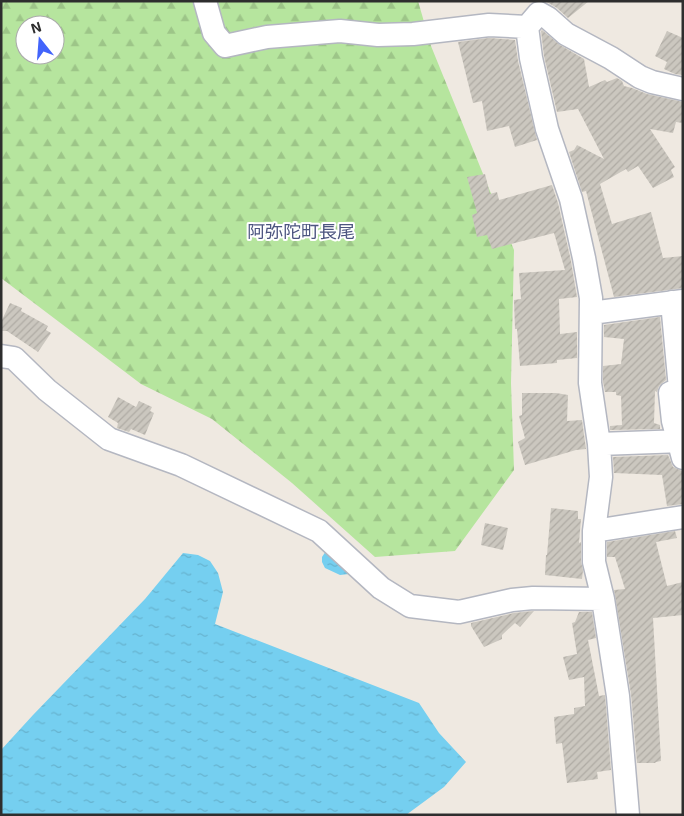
<svg xmlns="http://www.w3.org/2000/svg" width="684" height="816" viewBox="0 0 684 816" font-family="'Exo 2','Noto Sans JP',sans-serif">
  <style>
    .forest { fill: url(#forest-firs); fill-rule: evenodd }
    .water { fill: url(#water-ripples) }
    .building { fill: url(#building-hatch) }
    .lines { fill: none; stroke-linecap: round; stroke-linejoin: round }
    .minor-casing { stroke: #b4b7c1; stroke-width: 25 }
    .minor { stroke: #fff; stroke-width: 22 }
    .labels { text-anchor: middle; dominant-baseline: central; stroke-width: 4; stroke-linejoin: round; paint-order: stroke }
    .neighbourhood-label { font-size: 18px; fill: #4d5680; stroke: #fff }
  </style>
  <defs>
    <pattern id="forest-firs" width="22" height="20" patternUnits="userSpaceOnUse" patternTransform="scale(1.25)"><rect width="22" height="20" fill="#b6e59e"/><path d="M5 1l3.5 6h-7zM16 11l3.5 6h-7z" fill="#9dc588"/></pattern>
    <pattern id="water-ripples" width="26" height="14" patternUnits="userSpaceOnUse" patternTransform="scale(1.25)"><rect width="26" height="14" fill="#75cff0"/><path d="M2 4q2-2 4 0t4 0M15 11q2-2 4 0t4 0" fill="none" stroke="#66b2ce"/></pattern>
    <pattern id="building-hatch" width="6" height="6" patternUnits="userSpaceOnUse" patternTransform="scale(1.25)"><rect width="6" height="6" fill="#cbc7bf"/><path d="M-1 1l2-2M0 6l6-6M5 7l2-2" fill="none" stroke="#afaba4"/></pattern>
  </defs>
  <rect width="100%" height="100%" fill="#efe9e1"/>
  <path class="forest" d="M 1,1 L 418,1 L 431,46 L 514,250 L 511,383 L 514,470 L 455,551 L 375,557 L 292,483 L 212,419 L 141,384 L 1,278 ZM 25,25 L 55,25 L 55,55 L 25,55 Z"/>
  <path class="water" d="M 326,551 L 349,574 L 340,575 L 325,568 L 322,562 L 322,557 Z
    M 183,553 L 198,555 L 210,561 L 218,573 L 223,592 L 215,624 L 419,703 L 439,733 L 466,762 L 444,787 L 406,815 L 1,815 L 1,750 L 33,715 L 145,599 Z"/>
  <path class="building" d="M 545,1 L 589,1 L 568,18 L 557,8 Z
    M 542,30 L 560,45 L 584,59 L 589,87 L 605,80 L 607,82 L 617,78 L 622,81 L 624,86 L 632,88 L 647,94 L 683,102 L 683,123 L 676,122 L 673,133 L 650,129 L 675,167 L 671,170 L 674,177 L 653,188 L 638,166 L 628,172 L 626,169 L 600,184 L 612,224 L 651,212 L 663,258 L 683,256 L 683,288 L 614,297 L 586,191 L 582,192 L 569,152 L 574,150 L 577,145 L 604,159 L 578,109 L 557,112 L 544,56 L 541,31 Z
    M 667,31 L 683,38 L 683,75 L 675,74 L 664,69 L 667,62 L 655,56 Z
    M 489,38 L 515,40 L 518,61 L 537,140 L 515,147 L 509,126 L 487,131 L 482,101 L 473,103 L 458,42 Z
    M 485,174 L 490,194 L 497,192 L 499,200 L 552,185 L 558,203 L 571,261 L 577,297 L 559,299 L 560,334 L 577,332 L 577,358 L 557,360 L 557,363 L 520,366 L 517,329 L 515,329 L 514,300 L 521,299 L 519,273 L 565,270 L 554,233 L 492,249 L 487,235 L 477,237 L 472,215 L 477,213 L 467,177 Z
    M 10,303 L 22,308 L 21,311 L 48,326 L 46,330 L 51,333 L 38,352 L 7,331 L 1,331 L 1,322 Z
    M 660,317 L 666,380 L 659,386 L 657,392 L 655,391 L 654,423 L 660,425 L 660,429 L 610,430 L 610,426 L 622,425 L 621,396 L 616,395 L 616,392 L 605,392 L 603,382 L 603,366 L 621,364 L 624,339 L 604,337 L 604,325 Z
    M 522,393 L 556,393 L 568,395 L 567,421 L 582,420 L 586,449 L 576,450 L 525,465 L 518,442 L 525,438 L 519,416 L 522,415 Z
    M 118,397 L 136,407 L 139,401 L 152,407 L 150,411 L 154,413 L 145,435 L 131,429 L 129,432 L 117,428 L 118,423 L 108,417 Z
    M 668,455 L 673,467 L 682,471 L 683,474 L 683,504 L 667,506 L 662,475 L 614,473 L 613,457 Z
    M 551,508 L 578,511 L 578,519 L 581,519 L 579,543 L 581,542 L 581,562 L 583,570 L 582,579 L 545,575 L 546,555 L 547,555 Z
    M 485,523 L 508,528 L 503,550 L 481,545 Z
    M 675,531 L 677,538 L 656,542 L 667,586 L 683,582 L 683,615 L 653,618 L 661,761 L 656,762 L 655,763 L 637,763 L 631,694 L 614,590 L 625,589 L 615,557 L 607,557 L 607,542 Z
    M 534,611 L 520,627 L 515,623 L 502,635 L 502,639 L 484,647 L 471,626 L 471,623 L 514,613 Z
    M 579,612 L 592,612 L 596,638 L 588,640 L 599,696 L 605,695 L 611,770 L 597,772 L 598,779 L 567,783 L 562,743 L 556,744 L 554,717 L 574,714 L 574,708 L 585,706 L 584,677 L 569,680 L 563,657 L 577,654 L 572,623 L 575,622 Z"/>
  <g class="lines">
    <g class="minor-casing">
      <path id="minor" d="M 205,1 L 214,33 L 225,46 L 267,37 L 340,31 L 378,35 L 413,34 L 489,25 L 527,27
        M 672,302 L 680,389 L 670,393 L 673,421 L 683,458
        M 591,313 L 683,301
        M 1,356 L 14,358 L 47,390 L 109,439 L 181,465 L 319,531 L 381,588 L 410,606 L 459,612 L 512,600 L 533,598 L 603,599
        M 599,444 L 683,441
        M 594,531 L 683,517
        M 628,815 L 618,696 L 603,599 L 594,562 L 594,531 L 601,477 L 599,444 L 590,383 L 591,298 L 584,258 L 571,199 L 547,129 L 531,58 L 527,27 L 539,13 L 548,18 L 566,34 L 611,58 L 640,77 L 652,82 L 683,89"/>
    </g>
    <use href="#minor" class="minor"/>
  </g>
  <g class="labels">
    <g class="neighbourhood-label">
      <text x="301" y="231">阿弥陀町長尾</text>
    </g>
  </g>
  <rect width="684" height="816" fill="none" stroke="#2e2e2e" stroke-width="5"/>
  <g transform="translate(40 40) rotate(343)"><circle r="24" fill="#ffffff" stroke="#ababab"/>
  <path d="M0-4L9 19L0 12L-9 19Z" fill="#4264fb"/>
  <text y="-8" font-size="14" font-weight="bold" text-anchor="middle" fill="#2e2e2e">N</text>
  </g>
</svg>
